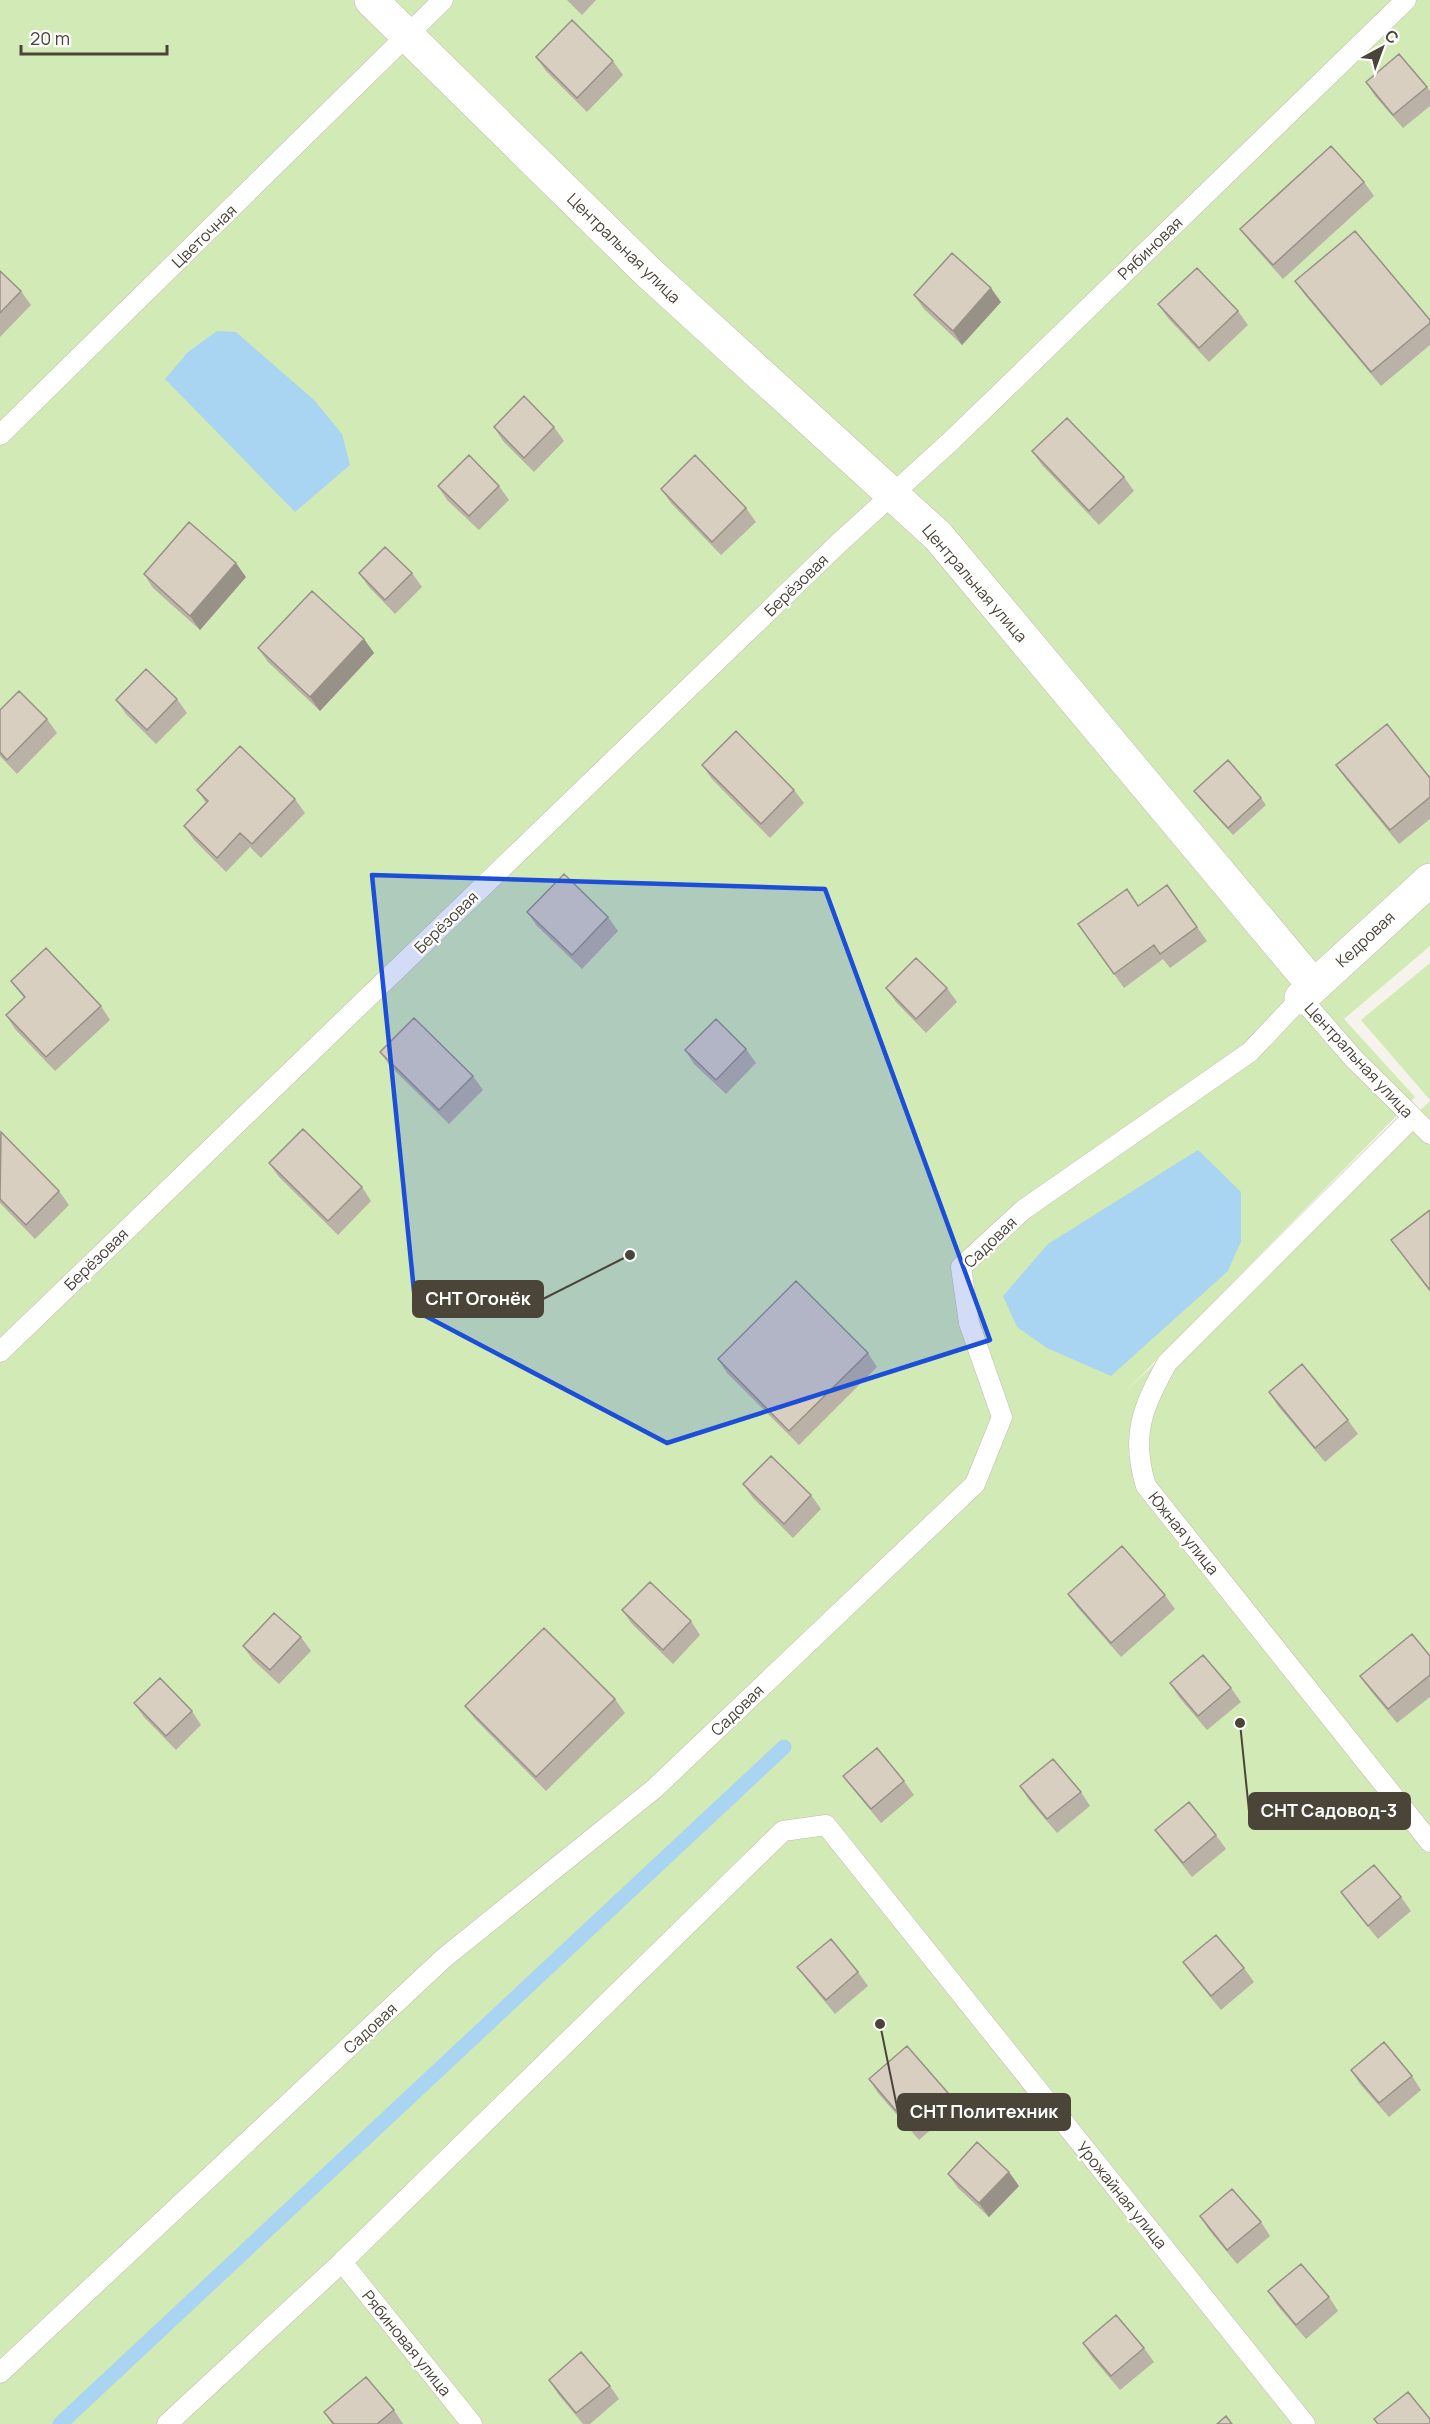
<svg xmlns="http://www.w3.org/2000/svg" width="1430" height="2424" viewBox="0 0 1430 2424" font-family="Manrope,sans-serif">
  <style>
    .green { fill: #d2eab5 }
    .water { fill: #a9d4f2 }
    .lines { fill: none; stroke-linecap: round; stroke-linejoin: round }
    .stream { stroke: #a9d4f2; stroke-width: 15 }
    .service-casing { stroke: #c2bbae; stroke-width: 21 }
    .minor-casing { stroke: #c2bbae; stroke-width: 34 }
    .service { stroke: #fff; stroke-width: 20 }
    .minor { stroke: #fff; stroke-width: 33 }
    .wall { fill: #bab2a6 }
    .shaded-wall { fill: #979187 }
    .building { fill: #d8cfc1; stroke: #979187; stroke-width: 1.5 }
    .marked { fill: #1d4ed8; fill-opacity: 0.2; stroke: #1d4ed8; stroke-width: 4.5; stroke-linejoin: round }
    .labels { text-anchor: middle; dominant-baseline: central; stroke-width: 4.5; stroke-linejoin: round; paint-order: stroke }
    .street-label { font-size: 16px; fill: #4b4439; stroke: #fff }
    .leader { fill: none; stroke: #4b4439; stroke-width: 2 }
    .callout-dot { fill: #4b4439; stroke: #fff; stroke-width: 2 }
    .callout { fill: #4b4439; stroke: #4b4439; stroke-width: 2 }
    .callout-label { font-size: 18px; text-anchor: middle; font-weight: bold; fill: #fff }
  </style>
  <rect width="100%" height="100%" fill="#f6f3ec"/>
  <path class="green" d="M 0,0 L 1430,0 L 1430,946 L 1344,1019 L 1415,1097 L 1125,1392 L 1430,1101 L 1430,2424 L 0,2424 Z
    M 1430,963 L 1430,1100 L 1361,1020 Z"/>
  <path class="water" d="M 217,331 L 236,332 L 314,400 L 342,434 L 350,465 L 295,512 L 165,379 L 188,352 Z
    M 1198,1150 L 1241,1192 L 1241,1241 L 1228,1271 L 1111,1376 L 1047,1348 L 1017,1327 L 1003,1296 L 1048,1244 Z"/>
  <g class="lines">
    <path class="stream" d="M 60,2424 L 784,1747"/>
    <g class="service-casing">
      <path id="service" d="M 0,435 L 443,0
        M 1413,1117 L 1167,1363 C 1143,1407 1130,1435 1146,1486 L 1430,1842
        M 0,1352 L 839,543 L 951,441 L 1406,0
        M 342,2262 L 472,2424
        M 0,2373 L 444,1958 L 654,1789 L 975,1484 L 1002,1417 L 969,1323 L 961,1267 L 1023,1210 L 1250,1052 L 1301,998 L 1354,1059 L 1430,1134
        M 167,2424 L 342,2262 L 783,1831 L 826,1825 L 1305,2424"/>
    </g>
    <g class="minor-casing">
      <path id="minor" d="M 371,0 L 648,272 L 938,536 L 1314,986 L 1301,998
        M 1301,998 L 1430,880"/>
    </g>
    <use href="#service" class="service"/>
    <use href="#minor" class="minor"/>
  </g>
  <path class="wall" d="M 567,0 L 596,0 L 582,15 Z
    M 536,57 L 613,61 L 623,75 L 587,112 L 546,71 Z
    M 1366,82 L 1427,87 L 1430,91 L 1430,106 L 1403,128 L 1375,96 Z
    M 1364,182 L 1374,196 L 1283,279 L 1250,242 L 1240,229 Z
    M 0,271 L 21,291 L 31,305 L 0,337 Z
    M 1295,281 L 1430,320 L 1430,345 L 1381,386 L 1305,295 Z
    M 914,295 L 1001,302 L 962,345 L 924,309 Z
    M 1158,304 L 1238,311 L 1248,325 L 1209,362 L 1168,318 Z
    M 494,427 L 554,427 L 564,441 L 534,472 L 503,441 Z
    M 1032,451 L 1124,477 L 1134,491 L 1099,525 L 1042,465 Z
    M 438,486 L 499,486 L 509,500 L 479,530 L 447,500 Z
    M 661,489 L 746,508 L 756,522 L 721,555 L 671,503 Z
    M 359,573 L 412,573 L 422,587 L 395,614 L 369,587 Z
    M 144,574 L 246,577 L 200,630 L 153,588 Z
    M 364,639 L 374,653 L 320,711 L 268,662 L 258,648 Z
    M 177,699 L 187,713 L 156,744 L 126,714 L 116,700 Z
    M 0,710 L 47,719 L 57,733 L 17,774 L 0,756 Z
    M 702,765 L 794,790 L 804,803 L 770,838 L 712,779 Z
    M 1336,765 L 1430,778 L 1430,819 L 1399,844 L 1346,779 Z
    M 197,790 L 295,799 L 305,813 L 261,858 L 250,847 L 226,872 L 194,840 L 184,826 L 206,803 Z
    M 1194,791 L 1261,798 L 1266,805 L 1233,835 L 1199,798 Z
    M 1167,885 L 1207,941 L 1170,968 L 1163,959 L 1124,988 L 1078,924 L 1138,906 Z
    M 527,912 L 608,917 L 618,931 L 582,969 L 537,926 Z
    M 11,981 L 101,1006 L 110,1020 L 55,1071 L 15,1029 L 6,1015 L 24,998 Z
    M 886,988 L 947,988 L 957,1002 L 926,1033 L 896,1002 Z
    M 746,1049 L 756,1063 L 726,1094 L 694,1064 L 685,1050 Z
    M 380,1052 L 473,1076 L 483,1090 L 449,1124 L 390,1066 Z
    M 0,1133 L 59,1191 L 69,1205 L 35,1239 L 0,1203 Z
    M 269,1163 L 362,1187 L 371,1201 L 338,1235 L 279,1177 Z
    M 1430,1210 L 1430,1292 L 1391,1240 Z
    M 868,1353 L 877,1367 L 799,1445 L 727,1373 L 718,1359 Z
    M 1269,1392 L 1348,1420 L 1358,1434 L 1325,1462 L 1278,1406 Z
    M 743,1484 L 811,1495 L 821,1509 L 793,1538 L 753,1498 Z
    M 1068,1594 L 1165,1595 L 1175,1609 L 1121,1657 L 1078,1608 Z
    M 622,1610 L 691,1621 L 700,1635 L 673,1664 L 632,1624 Z
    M 301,1637 L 311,1651 L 279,1684 L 253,1660 L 243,1646 Z
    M 1430,1656 L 1430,1697 L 1397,1723 L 1370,1690 L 1360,1676 Z
    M 1170,1683 L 1231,1688 L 1241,1702 L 1207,1730 L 1179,1697 Z
    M 615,1699 L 625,1713 L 546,1791 L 475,1719 L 465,1706 Z
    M 134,1703 L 192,1711 L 201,1725 L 176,1750 L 144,1717 Z
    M 843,1776 L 904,1781 L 914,1795 L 881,1823 L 853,1789 Z
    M 1020,1786 L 1081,1792 L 1090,1806 L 1057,1833 L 1029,1800 Z
    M 1155,1830 L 1216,1835 L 1226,1849 L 1192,1877 L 1165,1843 Z
    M 1341,1892 L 1401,1897 L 1411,1911 L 1378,1939 L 1351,1906 Z
    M 1183,1962 L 1244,1968 L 1254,1982 L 1221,2010 L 1193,1976 Z
    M 797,1967 L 858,1972 L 868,1986 L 835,2014 L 807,1980 Z
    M 1351,2070 L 1412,2076 L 1421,2090 L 1389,2117 L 1360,2084 Z
    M 869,2079 L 948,2093 L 957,2107 L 919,2140 L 878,2093 Z
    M 948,2174 L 1019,2186 L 989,2217 L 958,2188 Z
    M 1200,2216 L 1261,2222 L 1270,2236 L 1237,2264 L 1209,2230 Z
    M 1268,2291 L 1329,2297 L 1338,2311 L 1306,2339 L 1277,2305 Z
    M 1083,2343 L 1144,2348 L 1154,2362 L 1120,2390 L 1092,2357 Z
    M 549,2380 L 610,2386 L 619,2399 L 590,2424 L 583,2424 L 558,2394 Z
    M 394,2410 L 403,2424 L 332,2424 L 324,2412 Z"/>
  <path class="shaded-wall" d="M 991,288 L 1001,302 L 962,345 L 953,331 Z
    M 236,563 L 246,577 L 200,630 L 190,616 Z
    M 364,639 L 374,653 L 320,711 L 310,697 Z
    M 1009,2172 L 1019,2186 L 989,2217 L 979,2203 Z"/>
  <path class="building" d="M 572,20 L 613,61 L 577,98 L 536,57 Z
    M 1399,54 L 1427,87 L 1393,115 L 1366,82 Z
    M 1331,146 L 1364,182 L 1273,265 L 1240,229 Z
    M 1355,231 L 1430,320 L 1430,323 L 1371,372 L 1295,281 Z
    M 952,253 L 991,288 L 953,331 L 914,295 Z
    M 1197,268 L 1238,311 L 1199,348 L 1158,304 Z
    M 0,271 L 21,291 L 0,313 Z
    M 524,396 L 554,427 L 524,458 L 494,427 Z
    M 1067,418 L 1124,477 L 1089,511 L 1032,451 Z
    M 469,455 L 499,486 L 469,516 L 438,486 Z
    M 695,455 L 746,508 L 712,542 L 661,489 Z
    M 189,522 L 236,563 L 190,616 L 144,574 Z
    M 385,547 L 412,573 L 385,600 L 359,573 Z
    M 312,591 L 364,639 L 310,697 L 258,648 Z
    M 146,669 L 177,699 L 147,730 L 116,700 Z
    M 19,691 L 47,719 L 7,760 L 0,752 L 0,710 Z
    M 1387,724 L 1430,778 L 1430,797 L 1390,830 L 1336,765 Z
    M 736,731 L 794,790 L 761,824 L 702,765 Z
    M 240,746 L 295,799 L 252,844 L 240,833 L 217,858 L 184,826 L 208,801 L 197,790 Z
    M 1228,760 L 1261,798 L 1228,828 L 1194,791 Z
    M 564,874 L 608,917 L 572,955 L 527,912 Z
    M 1167,885 L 1197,927 L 1160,954 L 1154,945 L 1114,974 L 1078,924 L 1127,889 L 1138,906 Z
    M 46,948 L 101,1006 L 46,1057 L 6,1015 L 25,997 L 11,981 Z
    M 916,958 L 947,988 L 916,1019 L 886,988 Z
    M 414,1018 L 473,1076 L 439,1110 L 380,1052 Z
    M 716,1019 L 746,1049 L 716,1080 L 685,1050 Z
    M 303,1129 L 362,1187 L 328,1221 L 269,1163 Z
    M 1,1132 L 59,1191 L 26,1225 L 0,1199 Z
    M 1430,1210 L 1430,1290 L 1391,1240 Z
    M 796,1281 L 868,1353 L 789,1431 L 718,1359 Z
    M 1302,1364 L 1348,1420 L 1315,1448 L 1269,1392 Z
    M 771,1456 L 811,1495 L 784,1524 L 743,1484 Z
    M 1122,1546 L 1165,1595 L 1111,1643 L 1068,1594 Z
    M 650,1582 L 691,1621 L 663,1650 L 622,1610 Z
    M 274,1613 L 301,1637 L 270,1670 L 243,1646 Z
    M 544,1628 L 615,1699 L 536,1777 L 465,1706 Z
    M 1412,1634 L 1430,1656 L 1430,1675 L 1388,1709 L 1360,1676 Z
    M 1203,1655 L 1231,1688 L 1198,1716 L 1170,1683 Z
    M 160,1678 L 192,1711 L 166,1736 L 134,1703 Z
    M 877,1748 L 904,1781 L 871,1809 L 843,1776 Z
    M 1053,1759 L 1081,1792 L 1047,1819 L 1020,1786 Z
    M 1189,1802 L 1216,1835 L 1183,1863 L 1155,1830 Z
    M 1374,1865 L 1401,1897 L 1368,1926 L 1341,1892 Z
    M 1216,1935 L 1244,1968 L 1211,1996 L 1183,1962 Z
    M 831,1939 L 858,1972 L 826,2000 L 797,1967 Z
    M 1384,2042 L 1412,2076 L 1379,2103 L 1351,2070 Z
    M 907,2046 L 948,2093 L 909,2126 L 869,2079 Z
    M 977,2142 L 1009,2172 L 979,2203 L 948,2174 Z
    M 1232,2189 L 1261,2222 L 1227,2250 L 1200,2216 Z
    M 1301,2264 L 1329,2297 L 1296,2325 L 1268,2291 Z
    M 1116,2315 L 1144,2348 L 1111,2376 L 1083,2343 Z
    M 581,2352 L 610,2386 L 576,2413 L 549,2380 Z
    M 366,2377 L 394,2410 L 377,2424 L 334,2424 L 324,2412 Z
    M 1408,2392 L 1430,2419 L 1430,2424 L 1378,2424 L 1374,2419 Z
    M 1226,2416 L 1232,2424 L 1217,2424 Z"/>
  <path class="marked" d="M 372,875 L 825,889 L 990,1340 L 667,1443 L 416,1311 Z"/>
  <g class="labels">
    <g class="street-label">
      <text transform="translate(204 236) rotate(-44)">Цветочная</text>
      <text transform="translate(624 248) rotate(44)">Центральная улица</text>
      <text transform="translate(1150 248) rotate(-44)">Рябиновая</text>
      <text transform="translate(975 583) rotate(49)">Центральная улица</text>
      <text transform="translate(796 585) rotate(-44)">Берёзовая</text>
      <text transform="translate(446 922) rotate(-44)">Берёзовая</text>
      <text transform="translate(1365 939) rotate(-43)">Кедровая</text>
      <text transform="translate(1359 1060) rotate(47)">Центральная улица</text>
      <text transform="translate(990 1242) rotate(-44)">Садовая</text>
      <text transform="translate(96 1259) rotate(-44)">Берёзовая</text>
      <text transform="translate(1184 1533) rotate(51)">Южная улица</text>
      <text transform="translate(737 1710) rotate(-44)">Садовая</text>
      <text transform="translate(370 2028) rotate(-43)">Садовая</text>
      <text transform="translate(1122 2195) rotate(51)">Урожайная улица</text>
      <text transform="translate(407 2343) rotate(51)">Рябиновая улица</text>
    </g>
  </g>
  <path class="leader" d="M630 1255L543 1299M1240 1723L1249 1811M880 2024L898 2112"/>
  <g class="callout-dot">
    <circle cx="630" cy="1255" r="6"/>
    <circle cx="1240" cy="1723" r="6"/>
    <circle cx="880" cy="2024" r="6"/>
  </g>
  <g class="callout">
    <rect x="413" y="1281" width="130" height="36" rx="6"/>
    <rect x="1249" y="1793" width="161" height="36" rx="6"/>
    <rect x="898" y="2094" width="172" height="36" rx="6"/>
  </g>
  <g class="callout-label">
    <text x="478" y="1305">СНТ Огонёк</text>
    <text x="1329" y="1817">СНТ Садовод-3</text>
    <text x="984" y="2118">СНТ Политехник</text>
  </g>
  <g transform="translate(1382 48) rotate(41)" stroke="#ffffff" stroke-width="4.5" paint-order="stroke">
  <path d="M0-4.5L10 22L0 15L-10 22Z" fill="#4b4439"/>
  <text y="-9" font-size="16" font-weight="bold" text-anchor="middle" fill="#4b4439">С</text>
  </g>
  <path d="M21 45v9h146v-9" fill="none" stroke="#4b4439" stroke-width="3"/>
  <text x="30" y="45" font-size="18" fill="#4b4439" stroke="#ffffff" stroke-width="4.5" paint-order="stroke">20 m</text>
</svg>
